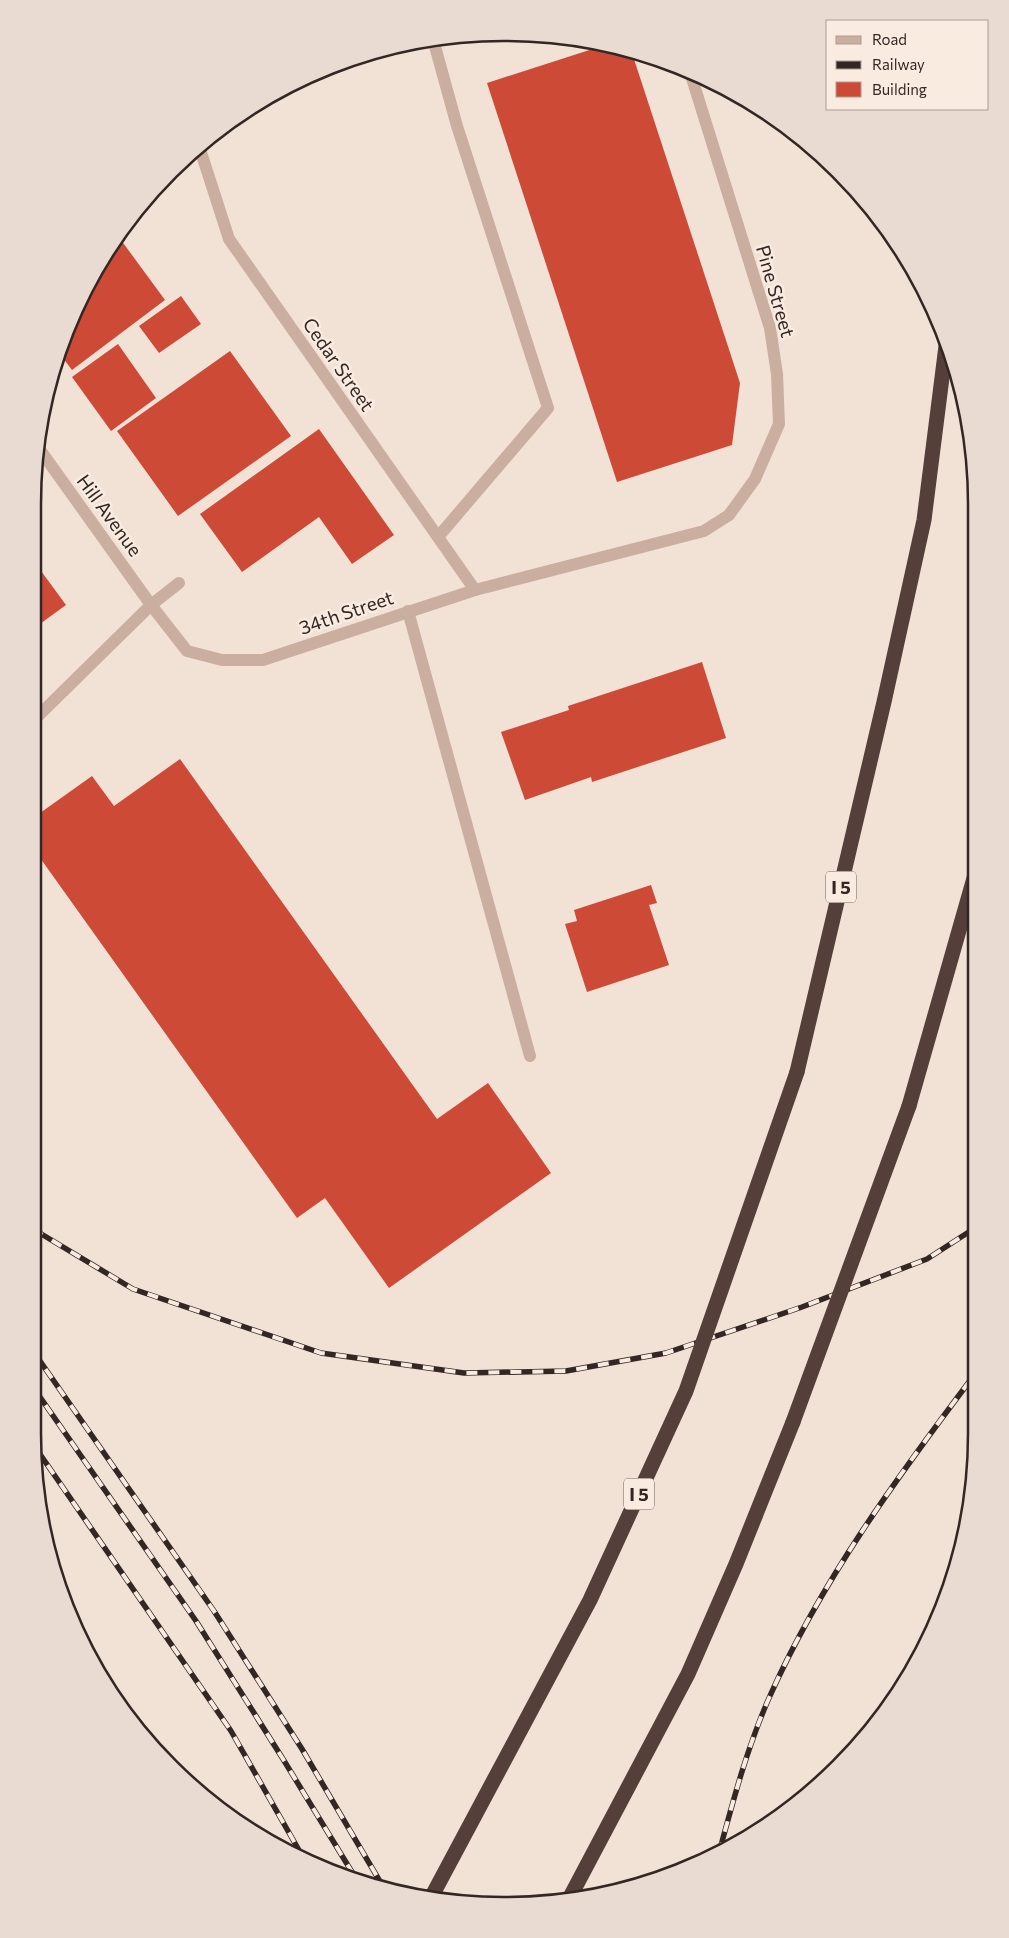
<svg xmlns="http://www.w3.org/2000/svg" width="1009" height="1938" viewBox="0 0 1009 1938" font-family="Commissioner,sans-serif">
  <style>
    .building { fill: #cd4a37 }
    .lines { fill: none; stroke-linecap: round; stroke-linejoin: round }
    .service { stroke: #caafa0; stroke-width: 12 }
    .minor { stroke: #caafa0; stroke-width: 12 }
    .tertiary { stroke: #caafa0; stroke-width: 12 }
    .motorway { stroke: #553f3a; stroke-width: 15 }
    .rail-casing { stroke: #332724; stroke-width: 5.5 }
    .rail { stroke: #faebe1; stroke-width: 4; stroke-dasharray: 11; stroke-linecap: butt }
    .motorway-bridge { stroke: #553f3a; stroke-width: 15 }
    .labels { text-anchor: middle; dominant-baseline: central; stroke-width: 5; stroke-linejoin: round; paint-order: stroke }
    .shield { fill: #faebe1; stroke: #6f625d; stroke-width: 1 }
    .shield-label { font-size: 18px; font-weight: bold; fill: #332724 }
    .street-label { font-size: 19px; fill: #332724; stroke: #faebe1 }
    .rim { fill: none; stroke: #332724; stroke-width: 2.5 }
  </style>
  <rect width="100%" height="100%" fill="#f2e1d5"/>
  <path class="building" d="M 605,45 L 631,50 L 740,383 L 732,445 L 617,482 L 487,83 Z
    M 118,236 L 165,300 L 72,370 L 59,353 L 81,295 Z
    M 181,296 L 201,324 L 159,353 L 139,326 Z
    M 118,344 L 156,398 L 111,431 L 72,377 Z
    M 230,351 L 291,436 L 178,516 L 117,431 Z
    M 319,429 L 394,535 L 352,564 L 319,517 L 242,572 L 200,514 Z
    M 33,560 L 66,605 L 33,629 Z
    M 702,662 L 726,738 L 592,782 L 591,777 L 525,800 L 501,732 L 569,710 L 568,706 Z
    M 180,759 L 437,1119 L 488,1083 L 551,1173 L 389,1288 L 325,1198 L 297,1218 L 33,848 L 33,818 L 92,776 L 114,806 Z
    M 651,885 L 657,903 L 649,905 L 669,965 L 587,992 L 565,924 L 577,921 L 574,910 Z"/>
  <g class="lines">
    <path class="service" d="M 433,39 L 457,126 L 548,408 L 438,537
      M 151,605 L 179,583
      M 408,611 L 530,1056"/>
    <path class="minor" d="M 38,447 L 151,605
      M 33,721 L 151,605 L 187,651 L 222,660 L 263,660 L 475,590 L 704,531 L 729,515"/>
    <path class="tertiary" d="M 690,72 L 770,328 L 777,374 L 779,424 L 755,479 L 729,515
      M 199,146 L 229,239 L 475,590"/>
    <path class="motorway" d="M 797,1072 L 884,702 L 924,520 L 946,346
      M 909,1106 L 974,878
      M 569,1899 L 688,1674 L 736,1564 L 793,1422"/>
    <g class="rail-casing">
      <path id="rail" d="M 33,1229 L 133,1289 L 321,1353 L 464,1373 L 566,1371 L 666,1353 L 802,1307 L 927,1259 L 975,1228
        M 33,1351 L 214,1611 L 302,1749 L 385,1890
        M 33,1387 L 196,1621 L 283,1759 L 355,1877
        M 35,1447 L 231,1731 L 300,1852
        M 719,1853 C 733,1801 747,1748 769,1698 C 821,1581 898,1476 975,1374"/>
    </g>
    <use href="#rail" class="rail"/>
    <path class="motorway-bridge" d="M 793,1422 L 909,1106
      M 433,1894 L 590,1600 L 686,1391 L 797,1072"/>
  </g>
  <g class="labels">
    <g class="shield">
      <rect x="826" y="871.5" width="30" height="31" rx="4"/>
      <rect x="624" y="1478.5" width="30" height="31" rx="4"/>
    </g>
    <g class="shield-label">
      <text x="841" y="887">I 5</text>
      <text x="639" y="1494">I 5</text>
    </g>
    <g class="street-label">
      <text transform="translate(776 291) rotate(74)">Pine Street</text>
      <text transform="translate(339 364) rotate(55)">Cedar Street</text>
      <text transform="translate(110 515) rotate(54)">Hill Avenue</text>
      <text transform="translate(346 612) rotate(-19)">34th Street</text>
    </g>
  </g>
  <path d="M0 0H1009V1938H0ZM504 41H505A463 463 0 0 1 968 504V1434A463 463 0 0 1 505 1897H504A463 463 0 0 1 41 1434V504A463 463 0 0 1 504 41Z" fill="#eadbd2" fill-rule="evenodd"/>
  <path class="rim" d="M504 41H505A463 463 0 0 1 968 504V1434A463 463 0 0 1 505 1897H504A463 463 0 0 1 41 1434V504A463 463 0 0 1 504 41Z"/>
  <rect x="826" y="20" width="162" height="90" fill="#faebe1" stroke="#aa9d95"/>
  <rect x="836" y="36" width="25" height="8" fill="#caafa0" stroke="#aa9d95"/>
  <text x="872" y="45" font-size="15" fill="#332724">Road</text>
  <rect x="836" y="61" width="25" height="8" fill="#332724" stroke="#aa9d95"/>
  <text x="872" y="70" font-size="15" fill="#332724">Railway</text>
  <rect x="836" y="82" width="25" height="15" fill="#cd4a37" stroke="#aa9d95"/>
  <text x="872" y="95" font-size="15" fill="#332724">Building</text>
</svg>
